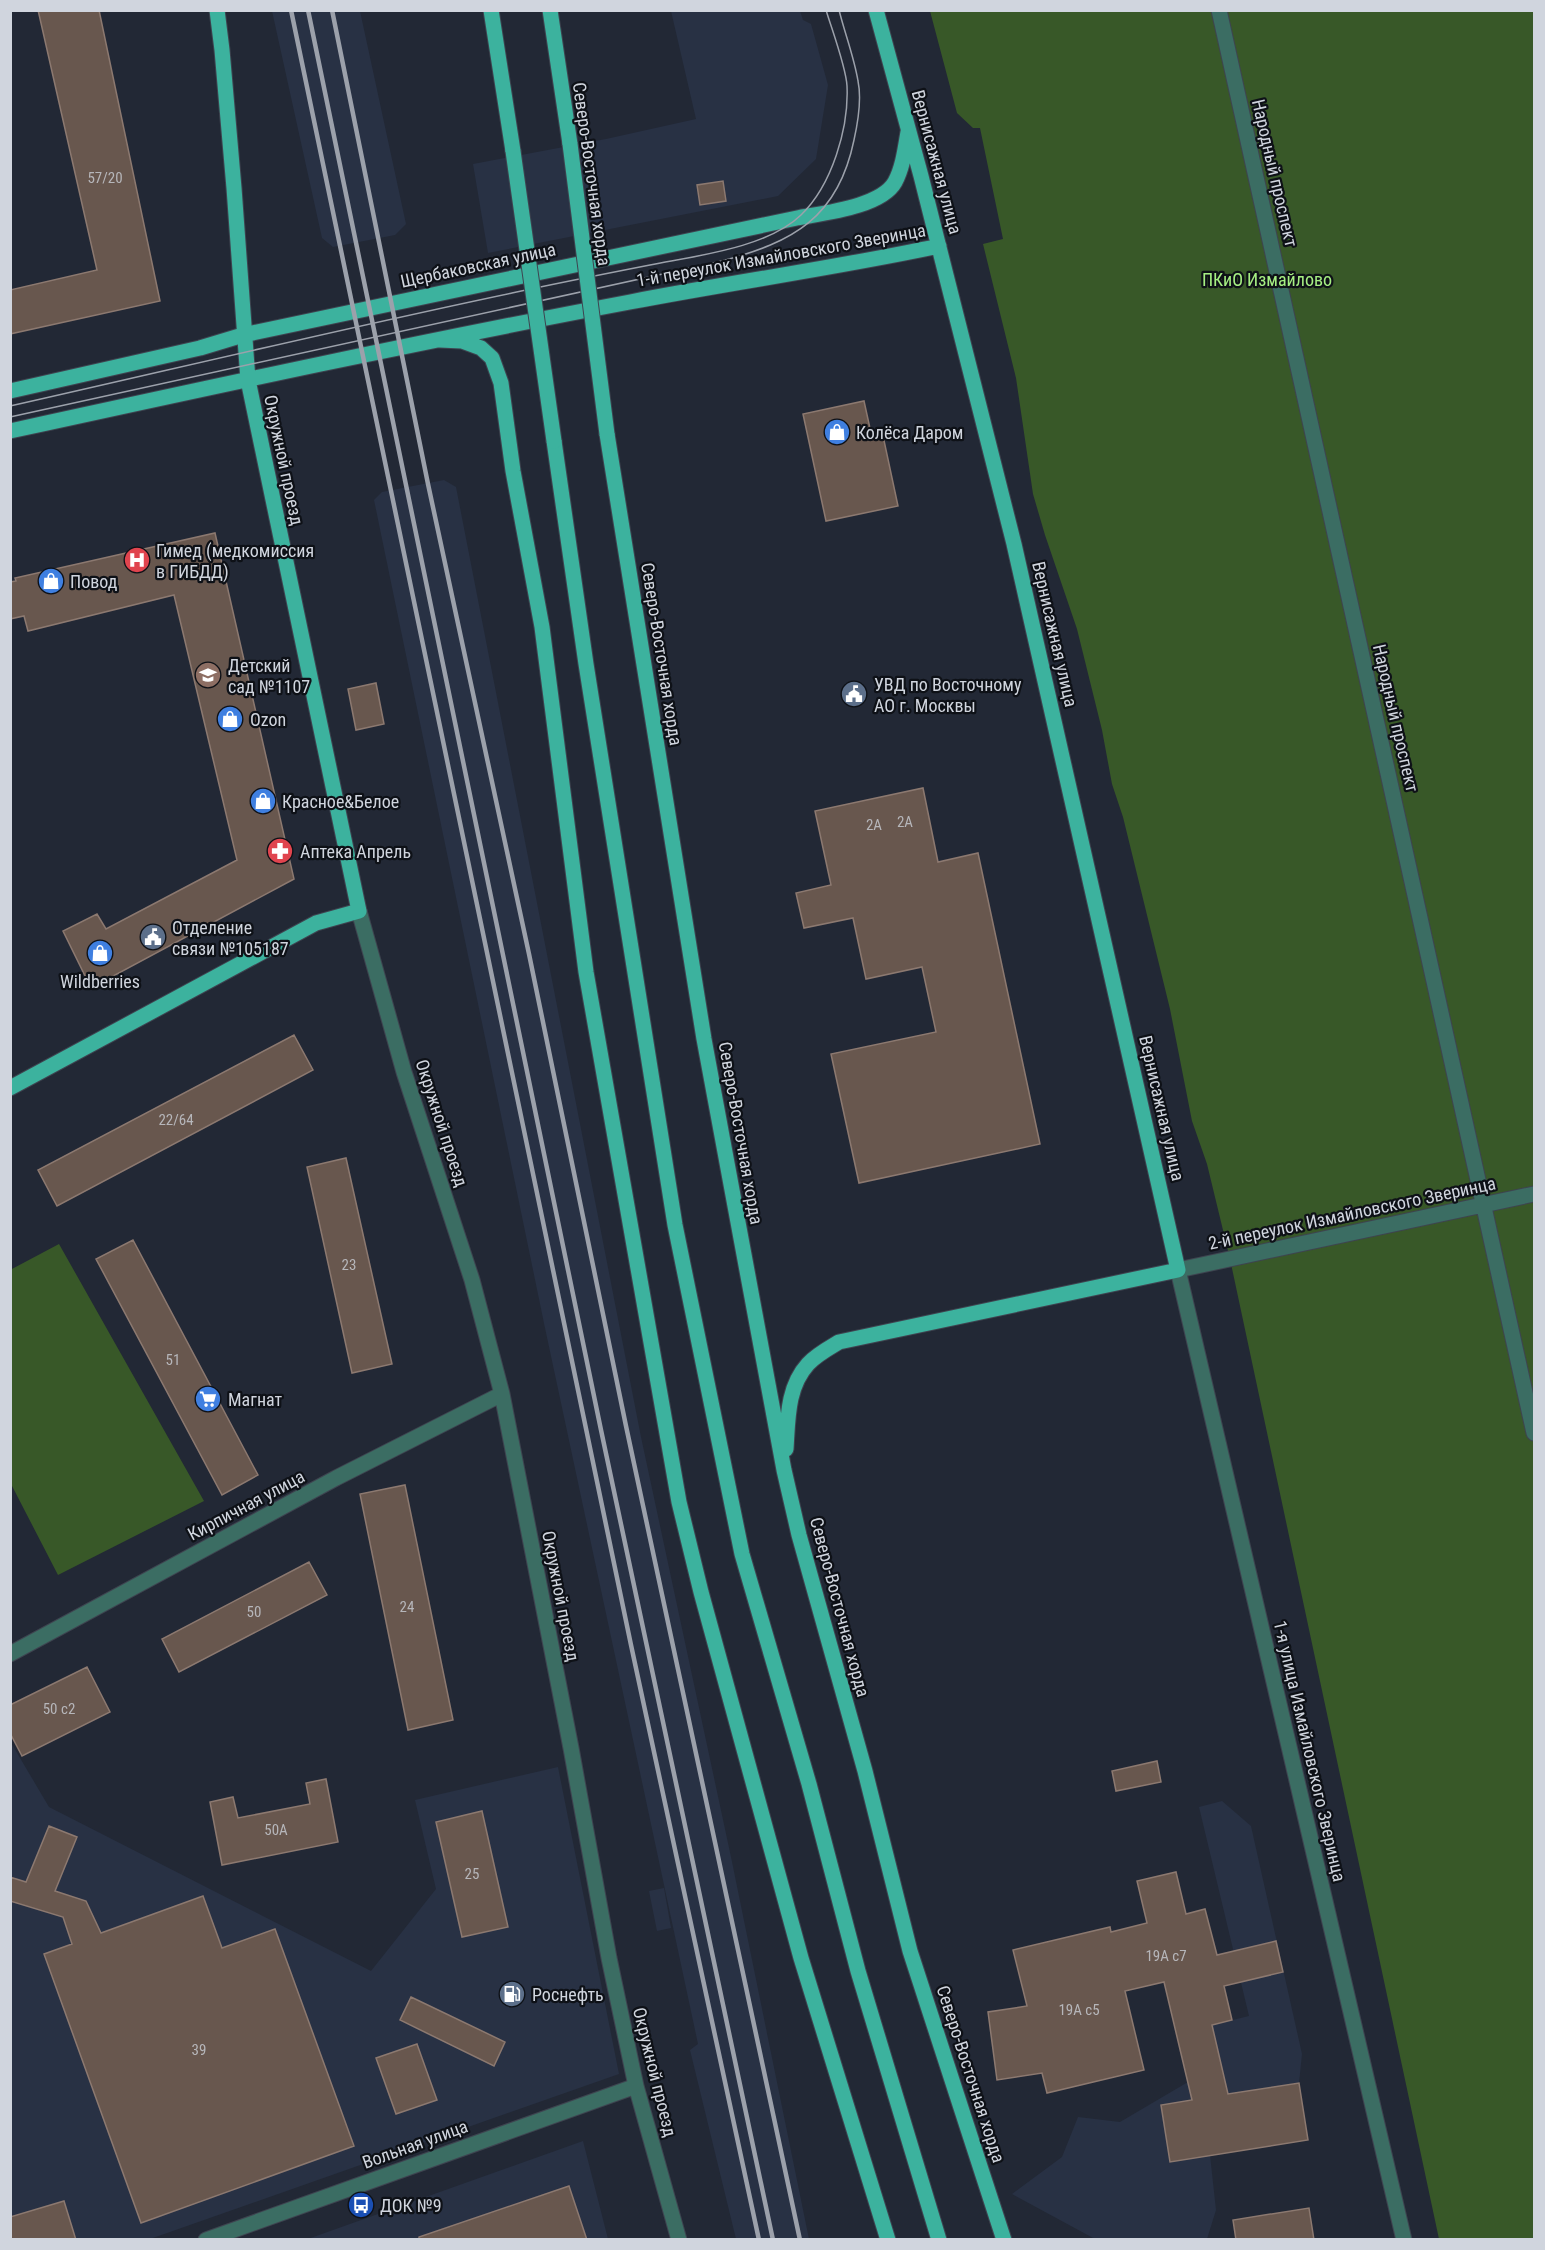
<svg xmlns="http://www.w3.org/2000/svg" width="1545" height="2250" viewBox="0 0 1545 2250" font-family="'Roboto Condensed',sans-serif">
  <style>
    .built { fill: #283144 }
    .green { fill: #385828 }
    .building { fill: #68574e; stroke: #8c7970; stroke-width: 1.5 }
    .lines { fill: none; stroke-linecap: round; stroke-linejoin: round }
    .minor-casing { stroke: #3e4450; stroke-width: 17 }
    .major-casing { stroke: #3e4450; stroke-width: 17 }
    .minor { stroke: #3b6d63; stroke-width: 15 }
    .major { stroke: #3cb29e; stroke-width: 15 }
    .tram { stroke: #9ca1ab; stroke-width: 1.5 }
    .rail { stroke: #9ca1ab; stroke-width: 4.5 }
    .major-bridge-casing { stroke: #3e4450; stroke-width: 17; stroke-linecap: butt }
    .major-bridge { stroke: #3cb29e; stroke-width: 15 }
    .labels { text-anchor: middle; dominant-baseline: central; stroke-width: 4.5; stroke-linejoin: round; paint-order: stroke }
    .number-label { font-size: 15px; fill: #b6b6ba }
    .street-label { font-size: 18px; fill: #d0d5de; stroke: #0e1117 }
    .park-label { font-size: 18px; fill: #a6ef83; stroke: #0e1117 }
    .poi-label { font-size: 18px; fill: #d0d5de; stroke: #0e1117; text-anchor: start }
  </style>
  <rect width="100%" height="100%" fill="#222835"/>
  <path class="built" d="M 272,11 L 360,11 L 406,224 L 395,235 L 333,247 L 322,238 Z
    M 671,11 L 800,11 L 803,20 L 811,24 L 828,85 L 816,159 L 778,196 L 488,253 L 473,164 L 606,139 L 696,119 Z
    M 444,480 L 456,487 L 641,1437 L 731,1857 L 809,2239 L 736,2239 L 690,2050 L 698,2044 L 545,1328 L 374,500 L 382,492 Z
    M 10,1741 L 49,1807 L 371,1971 L 436,1889 L 415,1800 L 558,1767 L 619,2074 L 150,2239 L 11,2239 Z
    M 1222,1801 L 1251,1826 L 1302,2054 L 1299,2083 L 1161,2105 L 1170,2161 L 1210,2155 L 1216,2210 L 1207,2239 L 1095,2239 L 1012,2194 L 1062,2157 L 1078,2117 L 1120,2122 L 1188,2082 L 1212,2025 L 1249,2016 L 1199,1807 Z
    M 664,1888 L 671,1928 L 657,1931 L 649,1891 Z
    M 583,2141 L 608,2239 L 305,2240 Z"/>
  <path class="green" d="M 930,11 L 1534,11 L 1534,2239 L 1439,2239 L 1230,1259 L 1207,1164 L 1192,1121 L 1170,1009 L 1123,817 L 1112,784 L 1102,730 L 1077,629 L 1045,535 L 1033,494 L 1016,378 L 983,244 L 1003,239 L 980,128 L 973,128 L 957,113 Z
    M 59,1244 L 204,1501 L 58,1575 L 11,1484 L 10,1270 Z"/>
  <path class="building" d="M 38,10 L 99,10 L 160,301 L 10,334 L 10,290 L 97,270 Z
    M 723,181 L 726,201 L 700,205 L 697,185 Z
    M 864,401 L 871,433 L 882,431 L 898,506 L 826,521 L 803,414 Z
    M 215,533 L 294,879 L 91,988 L 63,931 L 97,914 L 106,929 L 237,860 L 174,595 L 28,631 L 24,616 L 10,619 L 10,582 L 16,581 L 15,578 Z
    M 376,683 L 384,724 L 356,730 L 348,689 Z
    M 923,788 L 938,862 L 978,853 L 1040,1144 L 859,1183 L 831,1054 L 936,1032 L 922,967 L 866,979 L 853,918 L 804,928 L 796,893 L 831,885 L 815,811 Z
    M 294,1035 L 313,1070 L 57,1206 L 38,1170 Z
    M 346,1158 L 392,1364 L 352,1373 L 307,1167 Z
    M 133,1240 L 258,1475 L 222,1495 L 96,1259 Z
    M 405,1485 L 453,1720 L 408,1730 L 360,1494 Z
    M 309,1562 L 327,1595 L 179,1672 L 162,1639 Z
    M 87,1667 L 110,1712 L 22,1756 L 10,1733 L 10,1705 Z
    M 1157,1761 L 1161,1782 L 1116,1791 L 1112,1771 Z
    M 326,1779 L 338,1842 L 222,1865 L 210,1802 L 233,1797 L 238,1818 L 310,1804 L 306,1783 Z
    M 482,1811 L 508,1927 L 462,1937 L 436,1822 Z
    M 49,1826 L 77,1837 L 55,1891 L 86,1901 L 101,1933 L 203,1896 L 222,1948 L 275,1929 L 354,2146 L 141,2223 L 44,1954 L 72,1944 L 63,1917 L 10,1901 L 10,1877 L 26,1882 Z
    M 1176,1872 L 1186,1914 L 1205,1909 L 1217,1955 L 1276,1941 L 1283,1972 L 1224,1986 L 1232,2020 L 1212,2025 L 1228,2094 L 1299,2083 L 1308,2140 L 1170,2162 L 1161,2105 L 1192,2100 L 1164,1982 L 1125,1991 L 1144,2070 L 1047,2093 L 1042,2073 L 997,2080 L 988,2012 L 1027,2006 L 1013,1950 L 1110,1927 L 1111,1932 L 1147,1923 L 1137,1881 Z
    M 411,1997 L 505,2042 L 494,2066 L 400,2020 Z
    M 417,2044 L 437,2100 L 396,2114 L 376,2058 Z
    M 569,2186 L 587,2240 L 419,2240 L 419,2237 Z
    M 64,2201 L 76,2240 L 10,2240 L 10,2217 Z
    M 1309,2208 L 1314,2240 L 1236,2240 L 1233,2220 Z"/>
  <g class="lines">
    <g class="minor-casing">
      <path id="minor" d="M 1219,10 L 1534,1433
        M 359,911 L 404,1072 L 472,1280 L 502,1394 L 571,1748 L 609,1958 L 636,2086 L 679,2240
        M 10,1654 L 336,1478 L 502,1394
        M 206,2240 L 636,2086
        M 1404,2240 L 1178,1270 L 1534,1194"/>
    </g>
    <g class="major-casing">
      <path id="major" d="M 491,10 L 513,151
        M 550,10 L 570,144
        M 440,340 L 462,341 L 481,348 L 492,358 L 501,383 L 513,471 L 542,627 L 586,972 L 679,1502 L 701,1592 L 801,1958 L 888,2240
        M 10,391 L 200,348 L 243,335 L 797,218 C 823,213 881,207 895,182 C 903,167 905,149 908,132
        M 10,431 C 216,386 423,341 630,302 C 733,282 836,268 939,246
        M 607,434 L 704,1039 L 784,1470 L 799,1535 L 865,1771 L 910,1951 L 1004,2240
        M 554,441 L 586,664 L 675,1225 L 742,1554 L 809,1784 L 858,1971 L 939,2240
        M 10,1088 L 316,923 L 359,911 L 248,380 L 234,188 L 222,50 L 217,10
        M 786,1449 C 788,1419 787,1387 808,1364 C 816,1355 829,1348 839,1342 L 1178,1270 L 1014,544 L 921,176 L 876,10"/>
    </g>
    <use href="#minor" class="minor"/>
    <use href="#major" class="major"/>
    <path class="tram" d="M 10,406 C 178,368 345,328 512,293 C 558,283 604,274 650,265 C 695,256 767,248 801,215 C 832,185 849,128 847,86 C 846,67 832,30 826,10
      M 10,417 L 722,261 C 793,242 838,218 854,140 C 858,122 862,100 858,81 C 854,57 845,34 839,10"/>
    <path class="rail" d="M 291,10 L 631,1645 L 759,2240
      M 308,10 L 601,1430 L 773,2240
      M 332,10 L 428,484 L 529,954 L 626,1426 L 800,2240"/>
    <g class="major-bridge-casing">
      <path id="major-bridge" d="M 570,144 L 607,434
        M 513,151 L 554,441"/>
    </g>
    <use href="#major-bridge" class="major-bridge"/>
  </g>
  <defs>
    <g id="shop-disc" transform="scale(1.35)"><circle r="9.5" fill="#3f7fe0" stroke="#0e1117"/><path d="M-5-2.5h2.3a2.7 3.5 0 0 1 5.4 0H5L5.5 6h-11ZM-1.5-2.5h3a1.5 2.3 0 0 0-3 0Z" fill="#fff"/></g>
    <g id="hospital-disc" transform="scale(1.35)"><circle r="9.5" fill="#e0444e" stroke="#0e1117"/><path d="M-5-5h3v3.5h4V-5h3V5h-3V1.5h-4V5h-3Z" fill="#fff"/></g>
    <g id="school-disc" transform="scale(1.35)"><circle r="9.5" fill="#8d6e63" stroke="#0e1117"/><path d="M0-5L7-2L0 1L-7-2ZM-4 1L0 2.5L4 1V4Q0 6-4 4Z" fill="#fff"/></g>
    <g id="civic-disc" transform="scale(1.35)"><circle r="9.5" fill="#5c6f8a" stroke="#0e1117"/><path d="M-.6-6.5H3V-4.5H.6V-3L4-1V1h2V6H-6V1h2V-1L-.6-3ZM-1.2 2.5V6h2.4V2.5Z" fill="#fff"/></g>
    <g id="pharmacy-disc" transform="scale(1.35)"><circle r="9.5" fill="#e0444e" stroke="#0e1117"/><path d="M-2-6h4v4h4v4h-4v4h-4v-4h-4v-4h4Z" fill="#fff"/></g>
    <g id="supermarket-disc" transform="scale(1.35)"><circle r="9.5" fill="#3f7fe0" stroke="#0e1117"/><path d="M-6-5.5h2.5l.6 2H6L4.5 2H-2.5L-4.4-4H-6ZM-1.5 3.2a1.3 1.3 0 1 0 .1 0ZM3 3.2a1.3 1.3 0 1 0 .1 0Z" fill="#fff"/></g>
    <g id="fuel-disc" transform="scale(1.35)"><circle r="9.5" fill="#5c6f8a" stroke="#0e1117"/><path d="M-5.5-6h7V0h2V4h1.3V-2.5L3-4.5l.8-.8L6-3V5H2.5V1h-1V6h-7ZM-4.2-4.7v3.2H.2V-4.7Z" fill="#fff"/></g>
    <g id="bus-disc" transform="scale(1.35)"><circle r="9.5" fill="#1a4fb4" stroke="#0e1117"/><path d="M-5-6H5V4H4V6H2V4H-2V6H-4V4H-5ZM-3.5-4V0h7V-4ZM-3.5 1.2v1.5H-2V1.2ZM2 1.2v1.5H3.5V1.2Z" fill="#fff"/></g>
  </defs>
  <g fill-rule="evenodd">
    <use href="#shop-disc" x="837" y="432"/>
    <use href="#hospital-disc" x="137" y="560"/>
    <use href="#shop-disc" x="51" y="581"/>
    <use href="#school-disc" x="208" y="675"/>
    <use href="#civic-disc" x="854" y="694"/>
    <use href="#shop-disc" x="230" y="719"/>
    <use href="#shop-disc" x="263" y="801"/>
    <use href="#pharmacy-disc" x="280" y="851"/>
    <use href="#civic-disc" x="153" y="937"/>
    <use href="#shop-disc" x="100" y="953"/>
    <use href="#supermarket-disc" x="208" y="1399"/>
    <use href="#fuel-disc" x="512" y="1994"/>
    <use href="#bus-disc" x="361" y="2205"/>
  </g>
  <g class="labels">
    <g class="number-label">
      <text x="105" y="178">57/20</text>
      <text x="905" y="822">2А</text>
      <text x="874" y="825">2А</text>
      <text x="176" y="1120">22/64</text>
      <text x="349" y="1265">23</text>
      <text x="173" y="1360">51</text>
      <text x="407" y="1607">24</text>
      <text x="254" y="1612">50</text>
      <text x="59" y="1709">50 с2</text>
      <text x="276" y="1830">50А</text>
      <text x="472" y="1874">25</text>
      <text x="1166" y="1956">19А с7</text>
      <text x="1079" y="2010">19А с5</text>
      <text x="199" y="2050">39</text>
    </g>
    <g class="street-label">
      <text transform="translate(937 162) rotate(75)">Вернисажная улица</text>
      <text transform="translate(1275 173) rotate(77)">Народный проспект</text>
      <text transform="translate(592 174) rotate(82)">Северо-Восточная хорда</text>
      <text transform="translate(781 255) rotate(-10)">1-й переулок Измайловского Зверинца</text>
      <text transform="translate(478 265) rotate(-12)">Щербаковская улица</text>
      <text transform="translate(284 460) rotate(78)">Окружной проезд</text>
      <text transform="translate(1055 634) rotate(77)">Вернисажная улица</text>
      <text transform="translate(662 654) rotate(81)">Северо-Восточная хорда</text>
      <text transform="translate(1396 718) rotate(77)">Народный проспект</text>
      <text transform="translate(1162 1108) rotate(77)">Вернисажная улица</text>
      <text transform="translate(442 1123) rotate(72)">Окружной проезд</text>
      <text transform="translate(741 1133) rotate(80)">Северо-Восточная хорда</text>
      <text transform="translate(1352 1213) rotate(-12)">2-й переулок Измайловского Зверинца</text>
      <text transform="translate(246 1505) rotate(-28)">Кирпичная улица</text>
      <text transform="translate(561 1596) rotate(79)">Окружной проезд</text>
      <text transform="translate(840 1607) rotate(75)">Северо-Восточная хорда</text>
      <text transform="translate(1310 1751) rotate(77)">1-я улица Измайловского Зверинца</text>
      <text transform="translate(655 2072) rotate(76)">Окружной проезд</text>
      <text transform="translate(971 2074) rotate(72)">Северо-Восточная хорда</text>
      <text transform="translate(415 2144) rotate(-20)">Вольная улица</text>
    </g>
    <g class="park-label">
      <text x="1267" y="279">ПКиО Измайлово</text>
    </g>
    <g class="poi-label">
      <text x="856" y="432">Колёса Даром</text>
      <text x="156" y="550">Гимед (медкомиссия<tspan x="156" dy="21">в ГИБДД)</tspan></text>
      <text x="70" y="581">Повод</text>
      <text x="228" y="665">Детский<tspan x="228" dy="21">сад №1107</tspan></text>
      <text x="874" y="684">УВД по Восточному<tspan x="874" dy="21">АО г. Москвы</tspan></text>
      <text x="250" y="719">Ozon</text>
      <text x="282" y="801">Красное&amp;Белое</text>
      <text x="300" y="851">Аптека Апрель</text>
      <text x="172" y="927">Отделение<tspan x="172" dy="21">связи №105187</tspan></text>
      <text x="100" y="981" text-anchor="middle">Wildberries</text>
      <text x="228" y="1399">Магнат</text>
      <text x="532" y="1994">Роснефть</text>
      <text x="380" y="2205">ДОК №9</text>
    </g>
  </g>
  <rect width="1545" height="2250" fill="none" stroke="#d0d5de" stroke-width="24"/>
</svg>
